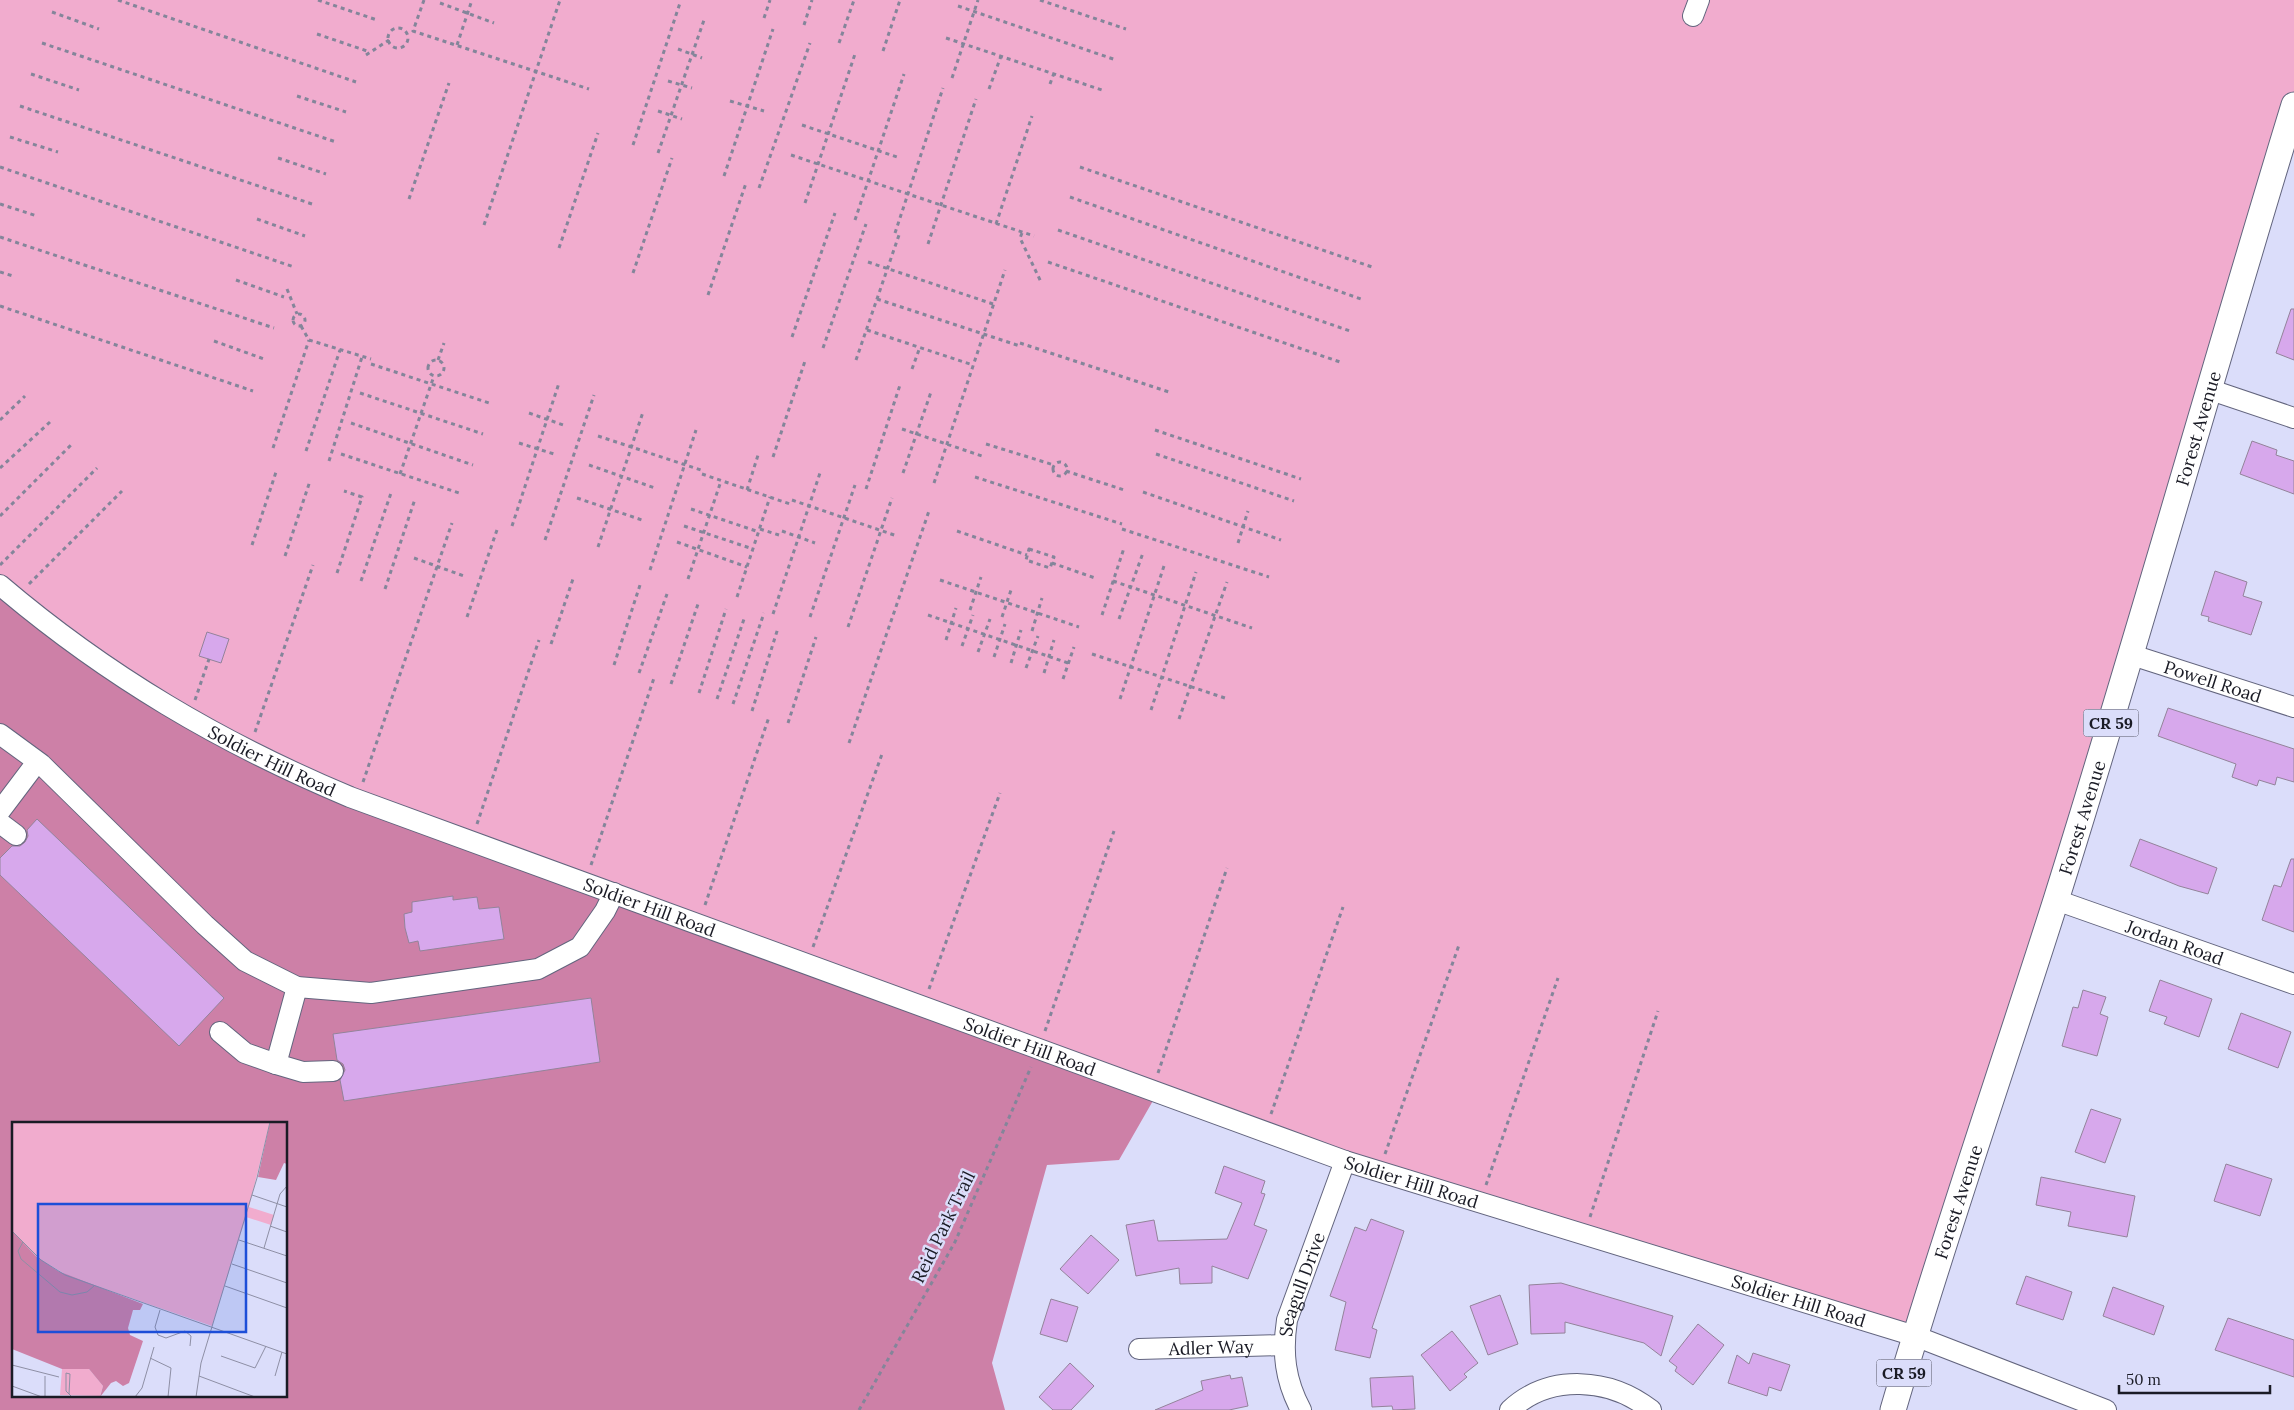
<svg xmlns="http://www.w3.org/2000/svg" width="2294" height="1410" viewBox="0 0 2294 1410" font-family="Lora,serif">
  <style>
    .green { fill: #f1acce }
    .forest { fill: #cd80a7; fill-rule: evenodd }
    .building { fill: #d7a8ec; stroke: #93839a }
    .lines { fill: none; stroke-linecap: round; stroke-linejoin: round }
    .minor-casing { stroke: #63657e; stroke-width: 22 }
    .major-casing { stroke: #63657e; stroke-width: 27 }
    .path { stroke: #84859a; stroke-width: 3; stroke-dasharray: 4 4; stroke-linecap: butt }
    .minor { stroke: #fff; stroke-width: 20 }
    .major { stroke: #fff; stroke-width: 25 }
    .labels { text-anchor: middle; dominant-baseline: central; stroke-width: 5; stroke-linejoin: round; paint-order: stroke }
    .shield { fill: #dbddfa; stroke: #545565; stroke-width: 1 }
    .shield-label { font-size: 16px; font-weight: bold; fill: #1a1b25 }
    .street-label { font-size: 18px; fill: #1a1b25; stroke: #dbddfa }
    .inset-road { fill: none; stroke: #8e8fa5; stroke-width: 1 }
    .view { fill: #1d4ed8; fill-opacity: 0.15; stroke: #1d4ed8; stroke-width: 2.5 }
    .inset-edge { fill: none; stroke: #1a1b25; stroke-width: 2.5 }
  </style>
  <rect width="100%" height="100%" fill="#dbddfa"/>
  <path class="green" d="M 0,0 L 2294,0 L 2294,138 L 1915,1336 L 1345,1161 L 220,737 L 0,584 Z"/>
  <path class="forest" d="M 0,584 L 220,737 L 1158,1092 L 1119,1160 L 1047,1165 L 992,1363 L 1005,1410 L 0,1410 ZM 14,1124 L 286,1124 L 286,1396 L 14,1396 Z"/>
  <path class="building" d="M 2291,309 L 2294,309 L 2294,360 L 2276,353 Z
    M 2252,441 L 2277,450 L 2276,455 L 2294,461 L 2294,494 L 2240,474 Z
    M 2215,571 L 2247,582 L 2243,596 L 2262,602 L 2251,635 L 2208,621 L 2209,617 L 2201,615 Z
    M 207,632 L 229,639 L 221,663 L 199,656 Z
    M 2168,708 L 2294,749 L 2294,782 L 2277,777 L 2275,785 L 2259,780 L 2257,786 L 2232,777 L 2236,764 L 2158,736 Z
    M 37,819 L 224,998 L 179,1046 L 0,875 L 0,858 L 12,846 L 20,846 L 25,842 L 28,836 L 27,830 Z
    M 2140,839 L 2217,868 L 2208,894 L 2179,886 L 2130,866 Z
    M 2291,859 L 2294,859 L 2294,932 L 2262,920 L 2274,885 L 2281,887 Z
    M 453,896 L 453,900 L 477,897 L 479,909 L 499,907 L 504,939 L 420,951 L 418,941 L 409,943 L 405,928 L 404,914 L 412,912 L 412,902 Z
    M 2160,980 L 2212,999 L 2199,1037 L 2164,1024 L 2167,1017 L 2149,1011 Z
    M 2083,990 L 2106,997 L 2100,1014 L 2108,1017 L 2097,1056 L 2062,1046 L 2073,1007 L 2078,1008 Z
    M 591,998 L 600,1062 L 344,1101 L 340,1080 L 345,1070 L 343,1064 L 337,1060 L 333,1034 Z
    M 2241,1013 L 2291,1032 L 2278,1068 L 2228,1049 Z
    M 2091,1109 L 2121,1119 L 2105,1163 L 2075,1152 Z
    M 2226,1164 L 2272,1179 L 2260,1216 L 2214,1201 Z
    M 1224,1166 L 1265,1181 L 1261,1193 L 1265,1194 L 1254,1225 L 1267,1230 L 1248,1279 L 1212,1266 L 1212,1283 L 1180,1284 L 1179,1268 L 1136,1276 L 1126,1225 L 1154,1220 L 1158,1241 L 1227,1239 L 1242,1203 L 1215,1193 Z
    M 2041,1177 L 2135,1196 L 2127,1237 L 2068,1226 L 2071,1212 L 2036,1205 Z
    M 1371,1219 L 1404,1231 L 1372,1328 L 1377,1330 L 1370,1358 L 1335,1350 L 1346,1302 L 1330,1296 L 1355,1227 L 1366,1231 Z
    M 1091,1235 L 1119,1260 L 1088,1294 L 1060,1269 Z
    M 2026,1276 L 2072,1292 L 2063,1320 L 2016,1304 Z
    M 1561,1283 L 1673,1316 L 1661,1356 L 1644,1343 L 1565,1322 L 1565,1333 L 1531,1334 L 1529,1285 Z
    M 2113,1287 L 2164,1306 L 2154,1335 L 2103,1316 Z
    M 1500,1295 L 1518,1344 L 1488,1355 L 1470,1306 Z
    M 1051,1299 L 1078,1307 L 1067,1342 L 1040,1334 Z
    M 2228,1318 L 2294,1340 L 2294,1377 L 2215,1350 Z
    M 1698,1324 L 1724,1345 L 1693,1385 L 1675,1371 L 1677,1367 L 1669,1361 Z
    M 1452,1331 L 1478,1363 L 1464,1374 L 1467,1377 L 1450,1391 L 1421,1355 Z
    M 1753,1353 L 1790,1365 L 1781,1391 L 1769,1387 L 1767,1396 L 1728,1383 L 1737,1355 L 1749,1364 Z
    M 1070,1363 L 1094,1386 L 1071,1410 L 1053,1410 L 1039,1397 Z
    M 1230,1375 L 1231,1379 L 1242,1377 L 1248,1406 L 1229,1410 L 1155,1410 L 1203,1390 L 1201,1381 Z
    M 1413,1376 L 1415,1409 L 1393,1410 L 1392,1406 L 1372,1407 L 1370,1378 Z"/>
  <g class="lines">
    <g class="minor-casing">
      <g id="minor">
        <path d="M 1693,16 L 1699,0"/>
        <path d="M 2211,390 L 2294,418"/>
        <path id="s1" d="M 0,585 C 107,676 221,743 350,797 L 1345,1161 L 1915,1336 L 2106,1410"/>
        <path id="s2" d="M 2132,655 L 2294,707"/>
        <path d="M 0,734 L 41,764 L 205,925 L 245,961 L 297,987 L 371,993 L 538,969 L 580,947 L 605,911 L 614,893"/>
        <path d="M 0,811 L 37,762"/>
        <path d="M 0,823 L 16,835"/>
        <path id="s3" d="M 2056,900 L 2294,984"/>
        <path d="M 220,1032 L 245,1053 L 276,1064 L 303,1072 L 333,1071"/>
        <path d="M 276,1064 L 297,987"/>
        <path id="s4" d="M 1139,1349 L 1284,1345"/>
        <path id="s5" d="M 1301,1410 C 1285,1380 1282,1353 1287,1320 L 1345,1161"/>
        <path d="M 1510,1410 C 1550,1373 1610,1378 1651,1410"/>
      </g>
    </g>
    <g class="major-casing">
      <g id="major">
        <path id="s6" d="M 1893,1410 C 1943,1239 2002,1070 2056,900 C 2139,636 2213,370 2294,105"/>
      </g>
    </g>
    <path class="path" d="M 118,0 L 356,82
      M 318,0 L 377,20
      M 424,0 L 413,31 L 589,89
      M 1040,0 L 1126,29
      M 440,3 L 494,23
      M 958,6 L 1116,60
      M 52,12 L 99,29
      M 764,18 L 770,0
      M 804,25 L 812,0
      M388 38a10 10 0 1 1 20 0a10 10 0 1 1-20 0Z
      M 317,34 L 367,51
      M 946,38 L 1105,91
      M 42,43 L 336,142
      M 839,43 L 854,0
      M 457,45 L 472,0
      M 678,49 L 702,58
      M 883,51 L 900,0
      M 366,55 L 389,40
      M 31,74 L 79,90
      M 952,78 L 978,0
      M 668,81 L 692,88
      M 1050,84 L 1054,73
      M 989,89 L 1001,56
      M 297,96 L 346,112
      M 730,101 L 764,111
      M 20,106 L 315,205
      M 658,111 L 682,119
      M 802,125 L 897,157
      M 10,137 L 58,152
      M 633,145 L 680,3
      M 658,153 L 704,20
      M 791,155 L 1034,236
      M 278,158 L 326,174
      M 0,167 L 294,267
      M 1080,167 L 1372,267
      M 724,176 L 773,29
      M 759,188 L 810,43
      M 1070,197 L 1361,299
      M 409,199 L 449,83
      M 805,203 L 855,54
      M 0,204 L 37,216
      M 257,219 L 305,236
      M 855,220 L 904,74
      M 996,224 L 1032,116
      M 484,225 L 560,0
      M 1058,230 L 1350,331
      M 895,233 L 943,88
      M 1022,233 L 1020,238 L 1041,282
      M 0,237 L 274,328
      M 928,244 L 976,99
      M 559,248 L 598,133
      M 868,262 L 993,304
      M 1048,262 L 1340,362
      M 0,272 L 13,276
      M 633,273 L 672,158
      M 236,280 L 284,297
      M 287,289 L 297,314
      M 708,295 L 746,183
      M 877,299 L 1020,346
      M 0,306 L 253,391
      M293 320a6 6 0 1 1 12 0a6 6 0 1 1-12 0Z
      M 301,326 L 309,340 L 371,359
      M 867,330 L 973,365
      M 792,337 L 835,213
      M 214,341 L 264,359
      M 1020,343 L 1169,392
      M 823,348 L 866,224
      M428 368a8 8 0 1 1 16 0a8 8 0 1 1-16 0Z
      M 438,360 L 444,343
      M 856,360 L 899,235
      M 371,364 L 492,404
      M 912,369 L 920,347
      M 360,393 L 483,434
      M 529,413 L 566,426
      M 0,420 L 25,396
      M 351,423 L 473,465
      M 902,429 L 982,456
      M 1155,430 L 1301,479
      M 598,436 L 701,470
      M 519,443 L 554,454
      M 986,444 L 1054,465
      M 273,448 L 309,340
      M 306,451 L 340,350
      M 341,454 L 462,494
      M 1156,454 L 1294,501
      M 773,457 L 805,361
      M 329,461 L 362,357
      M1053 469a7 7 0 1 1 14 0a7 7 0 1 1-14 0Z
      M 589,465 L 655,488
      M 0,468 L 50,422
      M 1066,471 L 1124,490
      M 903,473 L 931,392
      M 400,474 L 434,376
      M 702,474 L 790,504
      M 975,477 L 1122,524
      M 934,483 L 1005,270
      M 866,489 L 900,385
      M 747,490 L 759,452
      M 1143,492 L 1281,540
      M 577,498 L 642,520
      M 792,500 L 897,536
      M 691,509 L 759,532
      M 0,516 L 72,444
      M 512,526 L 559,383
      M 684,526 L 753,549
      M 760,529 L 779,535
      M 1122,529 L 1269,577
      M 782,531 L 815,543
      M 957,531 L 1027,555
      M 545,540 L 594,395
      M 677,542 L 747,567
      M 1238,543 L 1248,511
      M 252,545 L 277,469
      M 598,547 L 643,412
      M 1029,549 L 1054,557 L 1050,568 L 1026,560 Z
      M 285,556 L 310,481
      M 414,558 L 464,576
      M 1052,563 L 1095,578
      M 0,565 L 97,468
      M 650,570 L 696,430
      M 337,573 L 362,497 L 344,491
      M 688,579 L 721,481
      M 940,580 L 1079,627
      M 361,581 L 391,493
      M 1113,581 L 1252,628
      M 29,584 L 122,491
      M 385,589 L 415,499
      M 737,597 L 770,497
      M 970,610 L 981,577
      M 773,614 L 820,473
      M 928,615 L 1068,663
      M 1102,615 L 1124,548
      M 467,617 L 498,527
      M 810,617 L 855,485
      M 1002,617 L 1012,587
      M 1119,619 L 1143,553
      M 848,627 L 892,498
      M 1032,631 L 1042,598
      M 946,640 L 956,608
      M 551,644 L 574,576
      M 962,646 L 973,615
      M 978,652 L 990,619
      M 1092,654 L 1228,699
      M 994,657 L 1005,624
      M 1011,663 L 1021,630
      M 614,665 L 641,582
      M 1026,668 L 1038,636
      M 639,673 L 667,594
      M 1044,673 L 1054,640
      M 1063,679 L 1074,647
      M 671,684 L 699,601
      M 699,693 L 726,609
      M 717,699 L 745,616
      M 1120,699 L 1165,563
      M 195,700 L 209,659
      M 733,704 L 764,613
      M 1151,710 L 1196,572
      M 752,711 L 778,628
      M 1179,719 L 1227,582
      M 788,723 L 816,637
      M 255,732 L 313,565
      M 849,743 L 929,511
      M 363,782 L 452,523
      M 477,824 L 539,640
      M 591,865 L 654,678
      M 705,905 L 769,717
      M 813,947 L 882,754
      M 929,989 L 1000,793
      M 1045,1031 L 1114,831
      M 1158,1073 L 1227,868
      M 1271,1114 L 1343,907
      M 1385,1154 L 1459,945
      M 1486,1185 L 1558,978
      M 1590,1217 L 1658,1011
      M 859,1410 L 955,1242 L 1031,1067"/>
    <use href="#minor" class="minor"/>
    <use href="#major" class="major"/>
  </g>
  <g class="labels">
    <g class="shield">
      <rect x="2083.5" y="709.5" width="55" height="27" rx="4"/>
      <rect x="1876.5" y="1359.5" width="55" height="27" rx="4"/>
    </g>
    <g class="shield-label">
      <text x="2111" y="723">CR 59</text>
      <text x="1904" y="1373">CR 59</text>
    </g>
    <g class="street-label">
      <text stroke="none"><textPath href="#s6" startOffset="1028">Forest Avenue</textPath></text>
      <text stroke="none"><textPath href="#s2" startOffset="85">Powell Road</textPath></text>
      <text stroke="none"><textPath href="#s1" startOffset="325">Soldier Hill Road</textPath></text>
      <text stroke="none"><textPath href="#s6" startOffset="622">Forest Avenue</textPath></text>
      <text stroke="none"><textPath href="#s1" startOffset="730">Soldier Hill Road</textPath></text>
      <text stroke="none"><textPath href="#s3" startOffset="126">Jordan Road</textPath></text>
      <text stroke="none"><textPath href="#s1" startOffset="1135">Soldier Hill Road</textPath></text>
      <text stroke="none"><textPath href="#s1" startOffset="1540">Soldier Hill Road</textPath></text>
      <text stroke="none"><textPath href="#s6" startOffset="218">Forest Avenue</textPath></text>
      <text transform="translate(943 1227) rotate(-64)">Reid Park Trail</text>
      <text stroke="none"><textPath href="#s5" startOffset="131">Seagull Drive</textPath></text>
      <text stroke="none"><textPath href="#s1" startOffset="1945">Soldier Hill Road</textPath></text>
      <text stroke="none"><textPath href="#s4" startOffset="72">Adler Way</textPath></text>
    </g>
  </g>
  <g transform="translate(12 1122)">
    <rect width="275" height="275" fill="#dbddfa"/>
    <path d="M 0,0 L 258,0 L 237,85 L 262,93 L 259,103 L 234,95 L 200,204 L 58,155 L 29,138 L 0,109 ZM 69,245 L 77,247 L 91,264 L 88,274 L 48,273 L 50,247 Z" fill="#f1acce"/>
    <path d="M 258,0 L 275,0 L 275,42 L 272,41 L 264,58 L 246,55 ZM 0,109 L 25,135 L 46,149 L 131,182 L 128,188 L 121,188 L 116,206 L 118,213 L 131,219 L 117,261 L 111,264 L 104,259 L 99,261 L 88,275 L 91,264 L 77,247 L 50,247 L 0,227 Z" fill="#cd80a7"/>
    <path class="inset-road" d="M 240,73 L 275,85M 258,104 L 275,110M 0,109 L 29,138 L 53,153 L 275,232M 227,118 L 275,134M 11,120 L 6,129 L 9,137 L 48,170 L 60,173 L 75,170 L 82,164M 252,126 L 268,72 L 275,64M 220,142 L 275,161M 213,164 L 275,186M 148,188 L 143,205 L 146,213 L 154,216 L 173,209 L 179,214 L 178,224M 209,234 L 243,246 L 254,224M 138,236 L 159,246 L 156,275M 0,243 L 47,255M 33,254 L 33,275M 187,254 L 243,275M 263,254 L 270,230M 0,264 L 30,275M 57,272 L 58,252 L 54,251 L 54,269 L 60,275M 123,275 L 130,266 L 142,225M 184,275 L 189,241 L 245,56 L 258,0"/>
    <path class="view" d="M 26,82 L 234,82 L 234,210 L 26,210 Z"/>
    <rect width="275" height="275" class="inset-edge"/>
  </g>
  <path d="M2119 1385v8h151v-8" fill="none" stroke="#1a1b25" stroke-width="2.5"/>
  <text x="2126" y="1385" font-size="15" fill="#1a1b25" stroke="#dbddfa" stroke-width="4" paint-order="stroke">50 m</text>
</svg>
